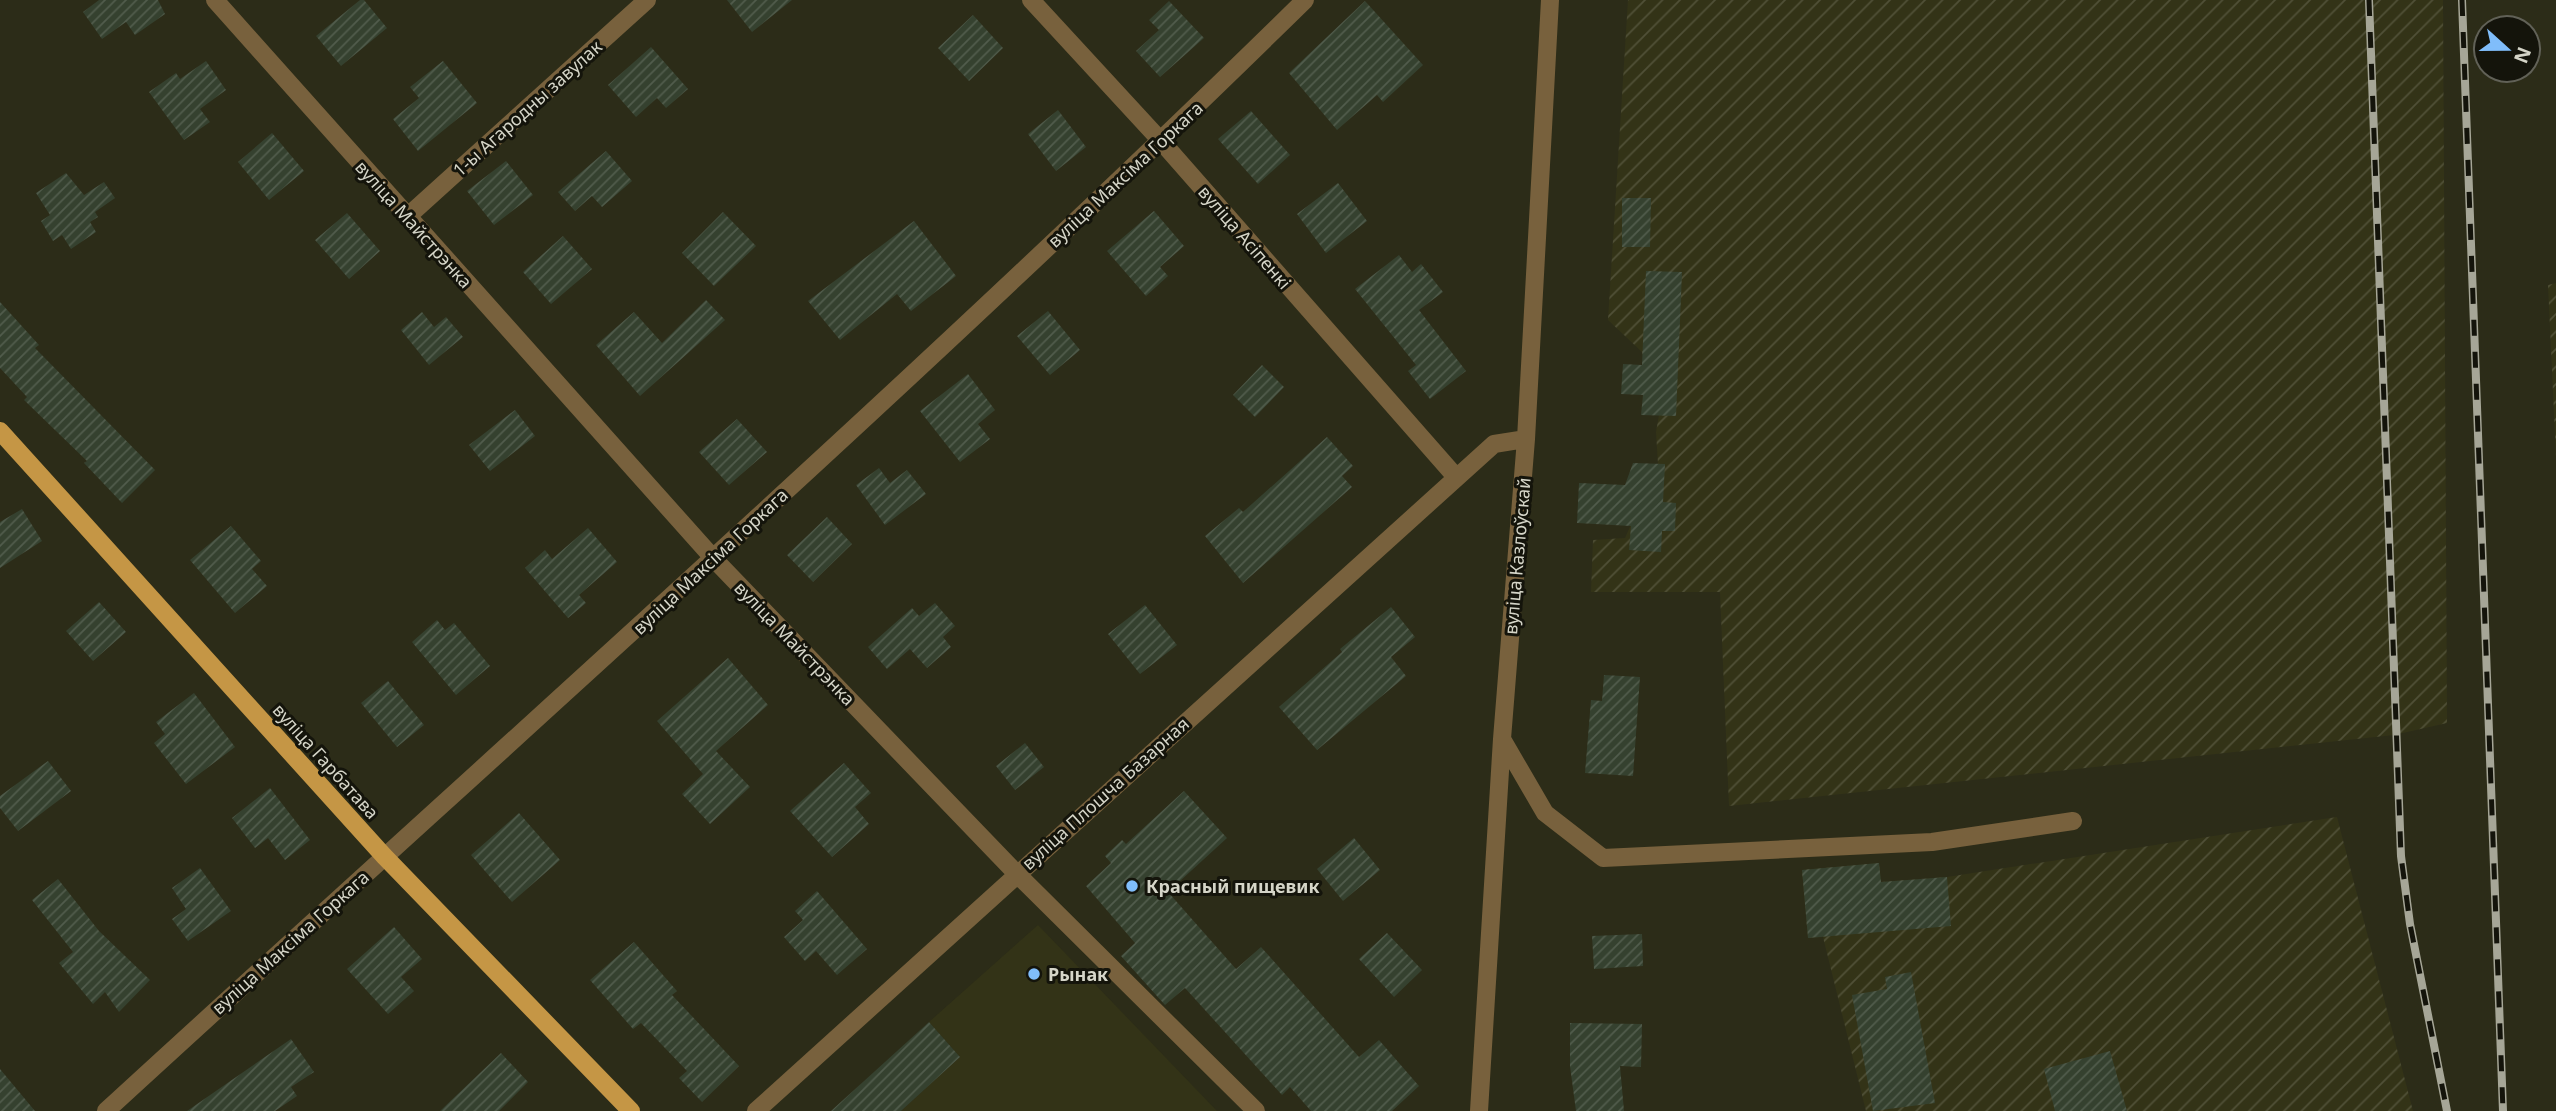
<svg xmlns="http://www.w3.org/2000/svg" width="2556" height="1111" viewBox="0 0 2556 1111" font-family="'Noto Sans',sans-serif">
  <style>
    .built { fill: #333317 }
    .industrial { fill: url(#industrial-furrows) }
    .building { fill: url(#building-hatch) }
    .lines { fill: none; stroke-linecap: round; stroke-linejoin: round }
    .minor { stroke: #78613d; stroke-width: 18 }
    .major { stroke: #c59645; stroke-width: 18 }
    .rail-casing { stroke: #a6a697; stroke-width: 8 }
    .rail { stroke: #14140b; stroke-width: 5; stroke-dasharray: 16; stroke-linecap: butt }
    .poi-dot { fill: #80bdfa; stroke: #14140b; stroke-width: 2.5 }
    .labels { text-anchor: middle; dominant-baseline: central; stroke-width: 6; stroke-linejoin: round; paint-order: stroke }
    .street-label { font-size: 18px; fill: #d5d5c8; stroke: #14140b }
    .poi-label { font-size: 18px; font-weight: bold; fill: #d5d5c8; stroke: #14140b; text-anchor: start }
  </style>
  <defs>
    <pattern id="industrial-furrows" width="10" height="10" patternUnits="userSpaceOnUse" patternTransform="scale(1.75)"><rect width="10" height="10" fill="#333317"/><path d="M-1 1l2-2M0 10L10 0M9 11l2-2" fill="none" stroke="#505037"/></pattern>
    <pattern id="building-hatch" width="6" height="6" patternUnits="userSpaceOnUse" patternTransform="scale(1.75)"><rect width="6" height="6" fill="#35412f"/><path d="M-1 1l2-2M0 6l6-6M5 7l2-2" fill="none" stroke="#515c4c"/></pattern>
  </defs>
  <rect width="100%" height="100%" fill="#2c2c18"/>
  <path class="built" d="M 1038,925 L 1217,1111 L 901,1111 L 960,1057 L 929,1022 Z"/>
  <path class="industrial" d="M 1628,0 L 2443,0 L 2447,723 L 2394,735 L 1729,806 L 1720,592 L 1591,592 L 1593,540 L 1625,538 L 1658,464 L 1656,432 L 1659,415 L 1642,352 L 1608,320 Z
    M 2556,283 L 2556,457 L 2548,285 Z
    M 2337,817 L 2413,1111 L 1866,1111 L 1823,937 L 1808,938 L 1802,870 L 1879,863 L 1881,882 L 1947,877 Z"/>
  <path class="building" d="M 99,0 L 158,0 L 165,14 L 135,35 L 126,22 L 102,39 L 83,12 Z
    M 360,0 L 364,0 L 387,28 L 341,66 L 316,36 Z
    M 727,0 L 792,0 L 752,32 Z
    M 1169,1 L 1204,38 L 1160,77 L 1136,51 L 1159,30 L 1149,20 Z
    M 1365,1 L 1423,65 L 1383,102 L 1377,95 L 1337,130 L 1289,73 Z
    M 973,15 L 1003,48 L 969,81 L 938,48 Z
    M 651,47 L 688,89 L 666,108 L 657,98 L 636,117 L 608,85 Z
    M 206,61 L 226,90 L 200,109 L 210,122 L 184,140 L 149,92 L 176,73 L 180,79 Z
    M 443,61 L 477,103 L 418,151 L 393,119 L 419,98 L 410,87 Z
    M 1058,110 L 1086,147 L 1056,171 L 1028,134 Z
    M 1251,111 L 1290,155 L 1258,184 L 1218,139 Z
    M 272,133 L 304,171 L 269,200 L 238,162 Z
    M 606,151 L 632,181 L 602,207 L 592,196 L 575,211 L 558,192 Z
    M 506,161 L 533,195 L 494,225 L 467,191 Z
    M 66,173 L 84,195 L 104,182 L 115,198 L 95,212 L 98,217 L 90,222 L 96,232 L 71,249 L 62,235 L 53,241 L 41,221 L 50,215 L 36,193 Z
    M 1338,183 L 1367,221 L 1326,253 L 1297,214 Z
    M 1622,198 L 1651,198 L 1650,247 L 1622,247 Z
    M 1154,211 L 1184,246 L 1160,267 L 1168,276 L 1146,296 L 1107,251 Z
    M 723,212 L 756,246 L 714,286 L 682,253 Z
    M 347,213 L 380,251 L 349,279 L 315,240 Z
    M 914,221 L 956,276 L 911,311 L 897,294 L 840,340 L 808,301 Z
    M 563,236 L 592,269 L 551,304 L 523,272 Z
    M 1399,255 L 1412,272 L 1421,264 L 1443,292 L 1419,310 L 1466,371 L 1430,399 L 1408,371 L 1416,365 L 1355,289 Z
    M 1646,271 L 1682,272 L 1676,416 L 1641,415 L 1643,395 L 1621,394 L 1623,364 L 1642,365 Z
    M 706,300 L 725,320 L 640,396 L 596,345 L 634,312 L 662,343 Z
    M 0,302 L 39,345 L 35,348 L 155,470 L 122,503 L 84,463 L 87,461 L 24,400 L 27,397 L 0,368 Z
    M 1048,311 L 1080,350 L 1050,375 L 1017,336 Z
    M 422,312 L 434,327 L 446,317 L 463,337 L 429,365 L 401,330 Z
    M 1262,365 L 1284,387 L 1255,417 L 1233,395 Z
    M 968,374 L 995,410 L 978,424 L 990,439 L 960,462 L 920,411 Z
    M 515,410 L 535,436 L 490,471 L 469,445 Z
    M 737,419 L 767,452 L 729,485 L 699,452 Z
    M 1327,437 L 1353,466 L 1342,476 L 1352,487 L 1243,583 L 1205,536 L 1239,508 L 1243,512 Z
    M 1633,463 L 1665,464 L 1663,502 L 1676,503 L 1675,531 L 1662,531 L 1661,552 L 1629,550 L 1631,526 L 1577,523 L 1579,483 L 1625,485 Z
    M 879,468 L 890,483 L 907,470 L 926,494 L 885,525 L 856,485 Z
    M 22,509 L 42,541 L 0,568 L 0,522 Z
    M 827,517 L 852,544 L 813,582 L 787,555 Z
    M 231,526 L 261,561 L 252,569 L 267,586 L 235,613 L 190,560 Z
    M 588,528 L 617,562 L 579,595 L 586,603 L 568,618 L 525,568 L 545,550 L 552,559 Z
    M 99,602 L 126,632 L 93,661 L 66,631 Z
    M 935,603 L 955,626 L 943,637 L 951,647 L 927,668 L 910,649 L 887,669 L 868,647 L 912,608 L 919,616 Z
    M 1145,605 L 1177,645 L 1140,674 L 1108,634 Z
    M 1391,607 L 1415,637 L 1391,657 L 1406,676 L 1317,750 L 1279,707 L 1342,652 L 1340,649 Z
    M 437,620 L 445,630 L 454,623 L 490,666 L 456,695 L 412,642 Z
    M 728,658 L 768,705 L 716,751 L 750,787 L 710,824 L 682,794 L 703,774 L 657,721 Z
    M 1604,675 L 1640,677 L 1633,776 L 1585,773 L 1591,700 L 1602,701 Z
    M 388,681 L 424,725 L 397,747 L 361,703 Z
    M 194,693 L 235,747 L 186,784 L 154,743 L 165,734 L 156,722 Z
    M 1025,743 L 1044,767 L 1015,790 L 996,766 Z
    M 48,761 L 71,791 L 18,831 L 0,808 L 0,796 Z
    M 844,763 L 871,793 L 855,807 L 869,824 L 832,857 L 790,811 Z
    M 270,788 L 310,840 L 285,860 L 268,838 L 255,848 L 232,818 Z
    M 1184,791 L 1227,838 L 1168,892 L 1236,969 L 1261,947 L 1359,1057 L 1379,1040 L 1419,1086 L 1392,1111 L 1311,1111 L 1290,1087 L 1282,1095 L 1185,988 L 1165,1005 L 1121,956 L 1135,943 L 1086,886 L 1111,863 L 1105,856 L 1122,840 L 1126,844 Z
    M 519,813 L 560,860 L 512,902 L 471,855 Z
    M 1354,838 L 1380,870 L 1343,901 L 1317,869 Z
    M 1879,863 L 1881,882 L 1947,877 L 1951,926 L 1808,938 L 1802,870 Z
    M 200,868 L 231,911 L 188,941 L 172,919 L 186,909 L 172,888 Z
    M 58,879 L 99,931 L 150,980 L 119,1012 L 105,992 L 93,1004 L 59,963 L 73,952 L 32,900 Z
    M 817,891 L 867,949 L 837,975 L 816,951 L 805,961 L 784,937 L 803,920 L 795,911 Z
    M 394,927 L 422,959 L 401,977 L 414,991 L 388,1014 L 347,969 Z
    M 1387,933 L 1422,970 L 1394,997 L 1359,959 Z
    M 1642,934 L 1643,966 L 1594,969 L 1592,936 Z
    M 634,942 L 677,991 L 672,995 L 739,1066 L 702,1102 L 679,1078 L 687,1071 L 641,1023 L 633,1029 L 590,980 Z
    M 1911,972 L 1935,1103 L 1873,1111 L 1852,995 L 1887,989 L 1885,977 Z
    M 929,1022 L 960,1057 L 901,1111 L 831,1111 Z
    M 1570,1023 L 1642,1024 L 1641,1067 L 1620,1066 L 1624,1111 L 1576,1111 L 1570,1066 Z
    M 291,1039 L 314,1072 L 291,1087 L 297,1096 L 275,1111 L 187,1111 Z
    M 2110,1051 L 2127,1111 L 2055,1111 L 2044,1069 Z
    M 501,1053 L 528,1082 L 499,1111 L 440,1111 Z
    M 0,1069 L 35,1111 L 0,1111 Z"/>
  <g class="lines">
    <path class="minor" d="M 215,0 L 714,559 L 1016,873 L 1256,1111
      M 1031,0 L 1161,141 L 1456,477
      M 407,217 L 647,0
      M 1502,739 L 1545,813 L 1603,858 L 1932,842 L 2073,821
      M 106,1111 C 507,743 916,382 1305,0
      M 756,1111 L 1494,444 L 1526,439
      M 1479,1111 L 1502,739 L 1526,439 L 1550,0"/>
    <path class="major" d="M 0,431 L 384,856 L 631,1111"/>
    <g class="rail-casing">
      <path id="rail" d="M 2369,0 L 2401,856 L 2410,924 L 2447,1111
        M 2462,0 L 2503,1111"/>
    </g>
    <use href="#rail" class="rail"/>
  </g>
  <g class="poi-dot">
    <circle cx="1132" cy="886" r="7"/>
    <circle cx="1034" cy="974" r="7"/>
  </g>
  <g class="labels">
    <g class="street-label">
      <text transform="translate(527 108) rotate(-42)">1-ы Агародны завулак</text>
      <text transform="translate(1125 174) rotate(-43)">вуліца Максіма Горкага</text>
      <text transform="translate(414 224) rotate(48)">вуліца Майстрэнка</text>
      <text transform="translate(1245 237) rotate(49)">вуліца Асіпенкі</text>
      <text transform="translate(1517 556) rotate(-85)">вуліца Казлоўскай</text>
      <text transform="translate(710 561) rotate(-43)">вуліца Максіма Горкага</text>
      <text transform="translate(795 643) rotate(46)">вуліца Майстрэнка</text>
      <text transform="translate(326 761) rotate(48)">вуліца Гарбатава</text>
      <text transform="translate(1105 793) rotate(-42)">вуліца Плошча Базарная</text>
      <text transform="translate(290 942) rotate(-42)">вуліца Максіма Горкага</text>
    </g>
    <g class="poi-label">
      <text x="1146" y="886">Красный пищевик</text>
      <text x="1048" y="974">Рынак</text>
    </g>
  </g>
  <g transform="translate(2507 49) rotate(111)"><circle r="33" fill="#14140b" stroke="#616157" stroke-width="2"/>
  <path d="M0-5L12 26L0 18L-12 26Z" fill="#80bdfa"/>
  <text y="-10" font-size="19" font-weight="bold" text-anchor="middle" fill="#d5d5c8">N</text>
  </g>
</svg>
